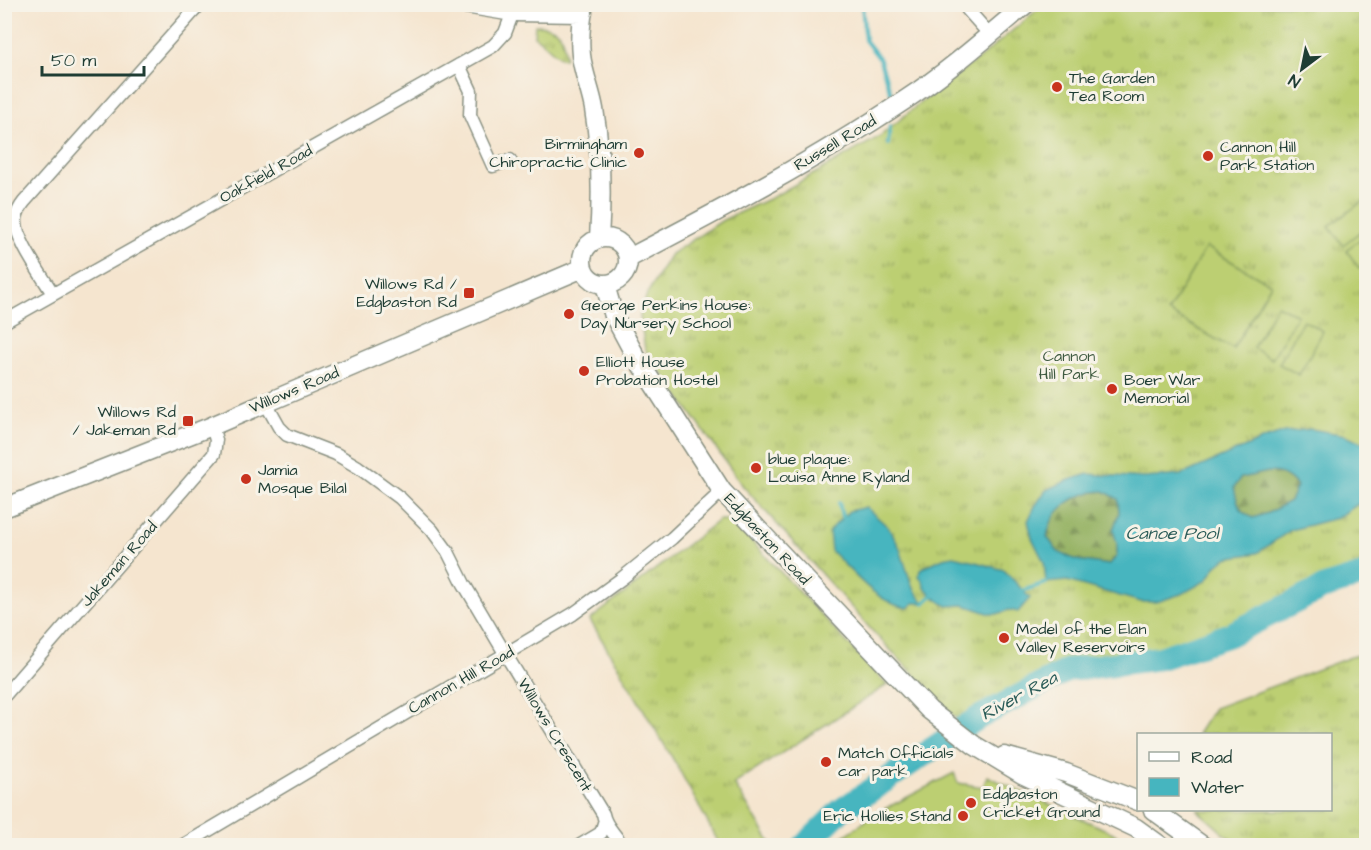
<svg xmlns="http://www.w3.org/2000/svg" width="1371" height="850" viewBox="0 0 1371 850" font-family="'Architects Daughter',sans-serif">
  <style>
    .grass { fill: url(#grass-tufts); stroke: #6e8653; stroke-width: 1.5 }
    .forest { fill: url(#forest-firs); stroke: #5a784c; stroke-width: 1.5 }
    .pitch { fill: #bccf72; stroke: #6e8653; stroke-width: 1.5 }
    .water { fill: #46b5bf; stroke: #32797a; stroke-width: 1.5; fill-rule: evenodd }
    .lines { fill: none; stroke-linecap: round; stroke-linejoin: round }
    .stream { stroke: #46b5bf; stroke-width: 4 }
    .river { stroke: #46b5bf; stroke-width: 24 }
    .street-casing { stroke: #8a9182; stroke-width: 15 }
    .secondary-casing { stroke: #8a9182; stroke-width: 21 }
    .street { stroke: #fff; stroke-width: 12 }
    .secondary { stroke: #fff; stroke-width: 18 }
    .poi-dot { fill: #c8321e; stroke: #f7f3e8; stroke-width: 2 }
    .labels { text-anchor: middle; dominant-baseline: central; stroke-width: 6; stroke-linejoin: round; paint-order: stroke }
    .poi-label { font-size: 16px; fill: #1f3d34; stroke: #f7f3e8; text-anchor: start }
    .street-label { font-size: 16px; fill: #1f3d34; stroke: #f7f3e8 }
    .park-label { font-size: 16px; fill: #3e5a40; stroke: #f7f3e8 }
    .water-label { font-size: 18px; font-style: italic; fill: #295b57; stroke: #f7f3e8 }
  </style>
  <defs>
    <pattern id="grass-tufts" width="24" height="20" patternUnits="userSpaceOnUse" patternTransform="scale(1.5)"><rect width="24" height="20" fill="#bccf72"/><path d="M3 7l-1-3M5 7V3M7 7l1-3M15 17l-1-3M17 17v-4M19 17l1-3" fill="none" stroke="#98a95e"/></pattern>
    <pattern id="forest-firs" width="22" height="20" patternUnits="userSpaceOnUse" patternTransform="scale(1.5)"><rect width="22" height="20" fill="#95b264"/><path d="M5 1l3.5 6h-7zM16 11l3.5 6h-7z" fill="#799253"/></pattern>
  </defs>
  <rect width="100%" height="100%" fill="#f7f3e8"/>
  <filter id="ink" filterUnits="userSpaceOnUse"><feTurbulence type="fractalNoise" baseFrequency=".0167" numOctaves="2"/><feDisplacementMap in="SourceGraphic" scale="12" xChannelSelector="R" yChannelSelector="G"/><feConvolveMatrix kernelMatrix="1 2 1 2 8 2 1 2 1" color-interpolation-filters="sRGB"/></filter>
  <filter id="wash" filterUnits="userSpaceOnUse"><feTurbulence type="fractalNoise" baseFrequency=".008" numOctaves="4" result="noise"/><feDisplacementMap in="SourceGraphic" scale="24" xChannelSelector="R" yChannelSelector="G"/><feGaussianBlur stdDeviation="1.35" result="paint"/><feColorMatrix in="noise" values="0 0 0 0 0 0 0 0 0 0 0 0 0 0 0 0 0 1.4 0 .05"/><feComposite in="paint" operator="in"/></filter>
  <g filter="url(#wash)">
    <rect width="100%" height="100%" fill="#f5e5cf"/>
    <path class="grass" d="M 1043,5 L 1366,5 L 1366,570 L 1350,572 L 1293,600 L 1161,651 L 1064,665 L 959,721 L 876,635 L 743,486 L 645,349 L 640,316 L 647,294 L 671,254 L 723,220 L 773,197 L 879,137 L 920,103 L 981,57 Z
      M 535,25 C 559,25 564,35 565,57 L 563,59 C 554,55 545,42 534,36 Z
      M 719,520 L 728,520 L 739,528 L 887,685 L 734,784 L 772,845 L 720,845 L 676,764 L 590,620 Z
      M 1366,653 L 1366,845 L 1237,845 L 1197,810 L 1330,810 L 1330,734 L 1197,734 L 1214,708 L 1351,657 Z"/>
    <path class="forest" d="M 1268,472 C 1281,472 1288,475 1297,486 L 1290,501 L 1268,513 L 1253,518 C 1238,511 1237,502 1234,487 L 1241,478 Z
      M 1104,491 L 1118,499 L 1119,513 L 1113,530 L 1117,542 L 1117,556 L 1110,565 L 1076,560 L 1058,552 L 1047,537 C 1051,507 1076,493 1104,491 Z"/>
    <path class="pitch" d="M 1366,199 L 1366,227 L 1343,245 L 1329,226 Z
      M 1366,235 L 1366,263 L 1359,268 L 1346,250 Z
      M 1206,247 L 1271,284 L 1233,349 L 1168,312 Z
      M 1277,305 L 1297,315 L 1272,359 L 1253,348 Z
      M 1303,320 L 1323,331 L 1299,375 L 1279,364 Z
      M 954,773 L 958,783 L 983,787 L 987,776 L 1113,833 L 1130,845 L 832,845 L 875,814 Z"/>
    <path class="water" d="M 1311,429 L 1346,435 L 1366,444 L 1366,499 L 1337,518 L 1291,530 L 1257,553 L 1226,558 L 1217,565 L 1207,580 L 1184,593 L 1157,602 L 1141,602 L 1067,581 L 1046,583 L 1044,562 L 1032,538 L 1028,521 L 1035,506 L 1046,490 L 1069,480 L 1088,474 L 1144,478 L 1181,475 L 1264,439 L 1285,432 ZM 1268,472 C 1281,472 1289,475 1297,486 L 1290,501 L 1268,513 L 1253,518 C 1238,511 1237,502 1234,487 L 1241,478 ZM 1104,491 L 1118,499 L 1119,513 L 1113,530 L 1117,543 L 1117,556 L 1109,565 L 1076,560 L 1058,552 L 1047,537 C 1051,508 1076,492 1104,491 Z
      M 866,507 L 888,527 L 899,546 L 912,586 L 924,603 L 914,603 L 908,608 C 878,605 852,571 831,551 L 829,531 L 849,511 Z
      M 954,556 L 1004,570 L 1030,598 L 1018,612 L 1009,610 L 997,614 L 991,614 L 964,605 L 947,606 L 935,598 L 924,587 L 923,581 L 919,576 L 920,569 L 943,558 Z"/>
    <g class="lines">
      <path class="stream" d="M 862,4 L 865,40 L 879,58 L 891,93
        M 888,144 L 890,126
        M 839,503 L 842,517
        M 1022,591 L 1046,583
        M 924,603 L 932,596"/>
      <path class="river" d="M 804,846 L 840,811 L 978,718 L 1068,670 L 1160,658 L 1229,635 L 1325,587 L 1366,574"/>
    </g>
  </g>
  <g filter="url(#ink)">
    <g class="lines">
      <g class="street-casing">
        <path id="street" d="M 966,4 L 967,9 L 990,35
          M 459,65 L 471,91 L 470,115 L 493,166 L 510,160
          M 53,294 C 43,277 14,238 16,219 C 17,212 20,207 24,202 L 200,4
          M 4,322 L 493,46 L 505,33 L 513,12
          M 265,402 L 279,427 L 287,435 L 336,454 L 358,467 L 400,498 L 432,530 L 448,552 L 464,584 L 506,655 L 603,814 C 605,827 616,834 622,846
          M 4,696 L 214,454 L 216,440 L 212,426
          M 182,846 L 573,614 L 621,579 L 672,538 L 722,491
          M 579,846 L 601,833 L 604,823"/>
      </g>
      <g class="secondary-casing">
        <path id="secondary" d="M 465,4 L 513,12 L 583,13
          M 584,4 C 581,21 579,38 581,55 C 583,73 591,91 594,109 C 601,151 602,196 599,238
          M582 261a23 23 0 1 1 46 0a23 23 0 1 1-46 0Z
          M 629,258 C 723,209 817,159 905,100 C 948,72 987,37 1026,4
          M 605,285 L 614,316 L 636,357 L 722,491 L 929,710 L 974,745 L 1022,774 L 1136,828 L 1161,846
          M 4,508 L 212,426 L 583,268
          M 1004,756 L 1066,773 L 1138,801
          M 1153,810 L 1203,846"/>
      </g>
      <use href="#street" class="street"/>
      <use href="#secondary" class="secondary"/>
    </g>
  </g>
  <g class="poi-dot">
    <circle cx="1057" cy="87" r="6"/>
    <circle cx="639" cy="153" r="6"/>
    <circle cx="1208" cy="156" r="6"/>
    <rect x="463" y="287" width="12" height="12" rx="3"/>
    <circle cx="569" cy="314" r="6"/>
    <circle cx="584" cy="371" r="6"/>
    <circle cx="1112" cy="389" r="6"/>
    <rect x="182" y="415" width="12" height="12" rx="3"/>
    <circle cx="756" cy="468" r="6"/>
    <circle cx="246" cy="479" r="6"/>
    <circle cx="1004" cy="638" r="6"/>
    <circle cx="826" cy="762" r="6"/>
    <circle cx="971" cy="803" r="6"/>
    <circle cx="963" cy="816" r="6"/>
  </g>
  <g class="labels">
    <g class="poi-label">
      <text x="1069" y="78">The Garden<tspan x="1069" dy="18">Tea Room</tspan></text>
      <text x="627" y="144" text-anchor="end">Birmingham<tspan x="627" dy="18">Chiropractic Clinic</tspan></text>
      <text x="1220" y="147">Cannon Hill<tspan x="1220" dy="18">Park Station</tspan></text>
      <text x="457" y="284" text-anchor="end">Willows Rd /<tspan x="457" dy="18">Edgbaston Rd</tspan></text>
      <text x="581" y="305">George Perkins House:<tspan x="581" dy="18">Day Nursery School</tspan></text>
      <text x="596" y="362">Elliott House<tspan x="596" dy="18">Probation Hostel</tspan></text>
      <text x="1124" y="380">Boer War<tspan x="1124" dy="18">Memorial</tspan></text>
      <text x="176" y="412" text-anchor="end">Willows Rd<tspan x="176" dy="18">/ Jakeman Rd</tspan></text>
      <text x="768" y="459">blue plaque:<tspan x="768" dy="18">Louisa Anne Ryland</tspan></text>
      <text x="258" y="470">Jamia<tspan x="258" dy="18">Mosque Bilal</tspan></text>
      <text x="1016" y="629">Model of the Elan<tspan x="1016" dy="18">Valley Reservoirs</tspan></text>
      <text x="838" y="753">Match Officials<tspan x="838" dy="18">car park</tspan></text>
      <text x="983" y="794">Edgbaston<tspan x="983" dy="18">Cricket Ground</tspan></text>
      <text x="951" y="816" text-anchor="end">Eric Hollies Stand</text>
    </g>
    <g class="street-label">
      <text transform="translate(835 143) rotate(-31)">Russell Road</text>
      <text transform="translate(266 174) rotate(-29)">Oakfield Road</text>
      <text transform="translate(294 390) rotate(-23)">Willows Road</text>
      <text transform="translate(767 539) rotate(47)">Edgbaston Road</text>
      <text transform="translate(119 564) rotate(-49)">Jakeman Road</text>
      <text transform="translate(461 680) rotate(-30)">Cannon Hill Road</text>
      <text transform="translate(555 735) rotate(59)">Willows Crescent</text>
    </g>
    <g class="park-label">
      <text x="1069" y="356">Cannon<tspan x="1069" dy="18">Hill Park</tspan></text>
    </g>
    <g class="water-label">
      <text x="1172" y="533">Canoe Pool</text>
      <text transform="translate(1019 696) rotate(-28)">River Rea</text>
    </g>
  </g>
  <rect width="1371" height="850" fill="none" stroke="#f7f3e8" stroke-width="24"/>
  <rect x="1137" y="733" width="195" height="78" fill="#f7f3e8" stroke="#a1aaa0" stroke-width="1.5"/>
  <rect x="1149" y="752" width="30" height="9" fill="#ffffff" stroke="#a1aaa0" stroke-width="1.5"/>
  <text x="1191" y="763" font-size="18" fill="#1f3d34">Road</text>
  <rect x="1149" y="778" width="30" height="18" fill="#46b5bf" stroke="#a1aaa0" stroke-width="1.5"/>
  <text x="1191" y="793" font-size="18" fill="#1f3d34">Water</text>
  <g transform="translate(1302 69) rotate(212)" stroke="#f7f3e8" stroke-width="4.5" paint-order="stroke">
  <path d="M0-4.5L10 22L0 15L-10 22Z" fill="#1f3d34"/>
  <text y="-9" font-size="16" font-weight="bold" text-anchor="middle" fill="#1f3d34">N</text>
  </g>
  <path d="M42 66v9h102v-9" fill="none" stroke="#1f3d34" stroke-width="3"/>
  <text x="51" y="66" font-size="18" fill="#1f3d34" stroke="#f7f3e8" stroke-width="4.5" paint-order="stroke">50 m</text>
</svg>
